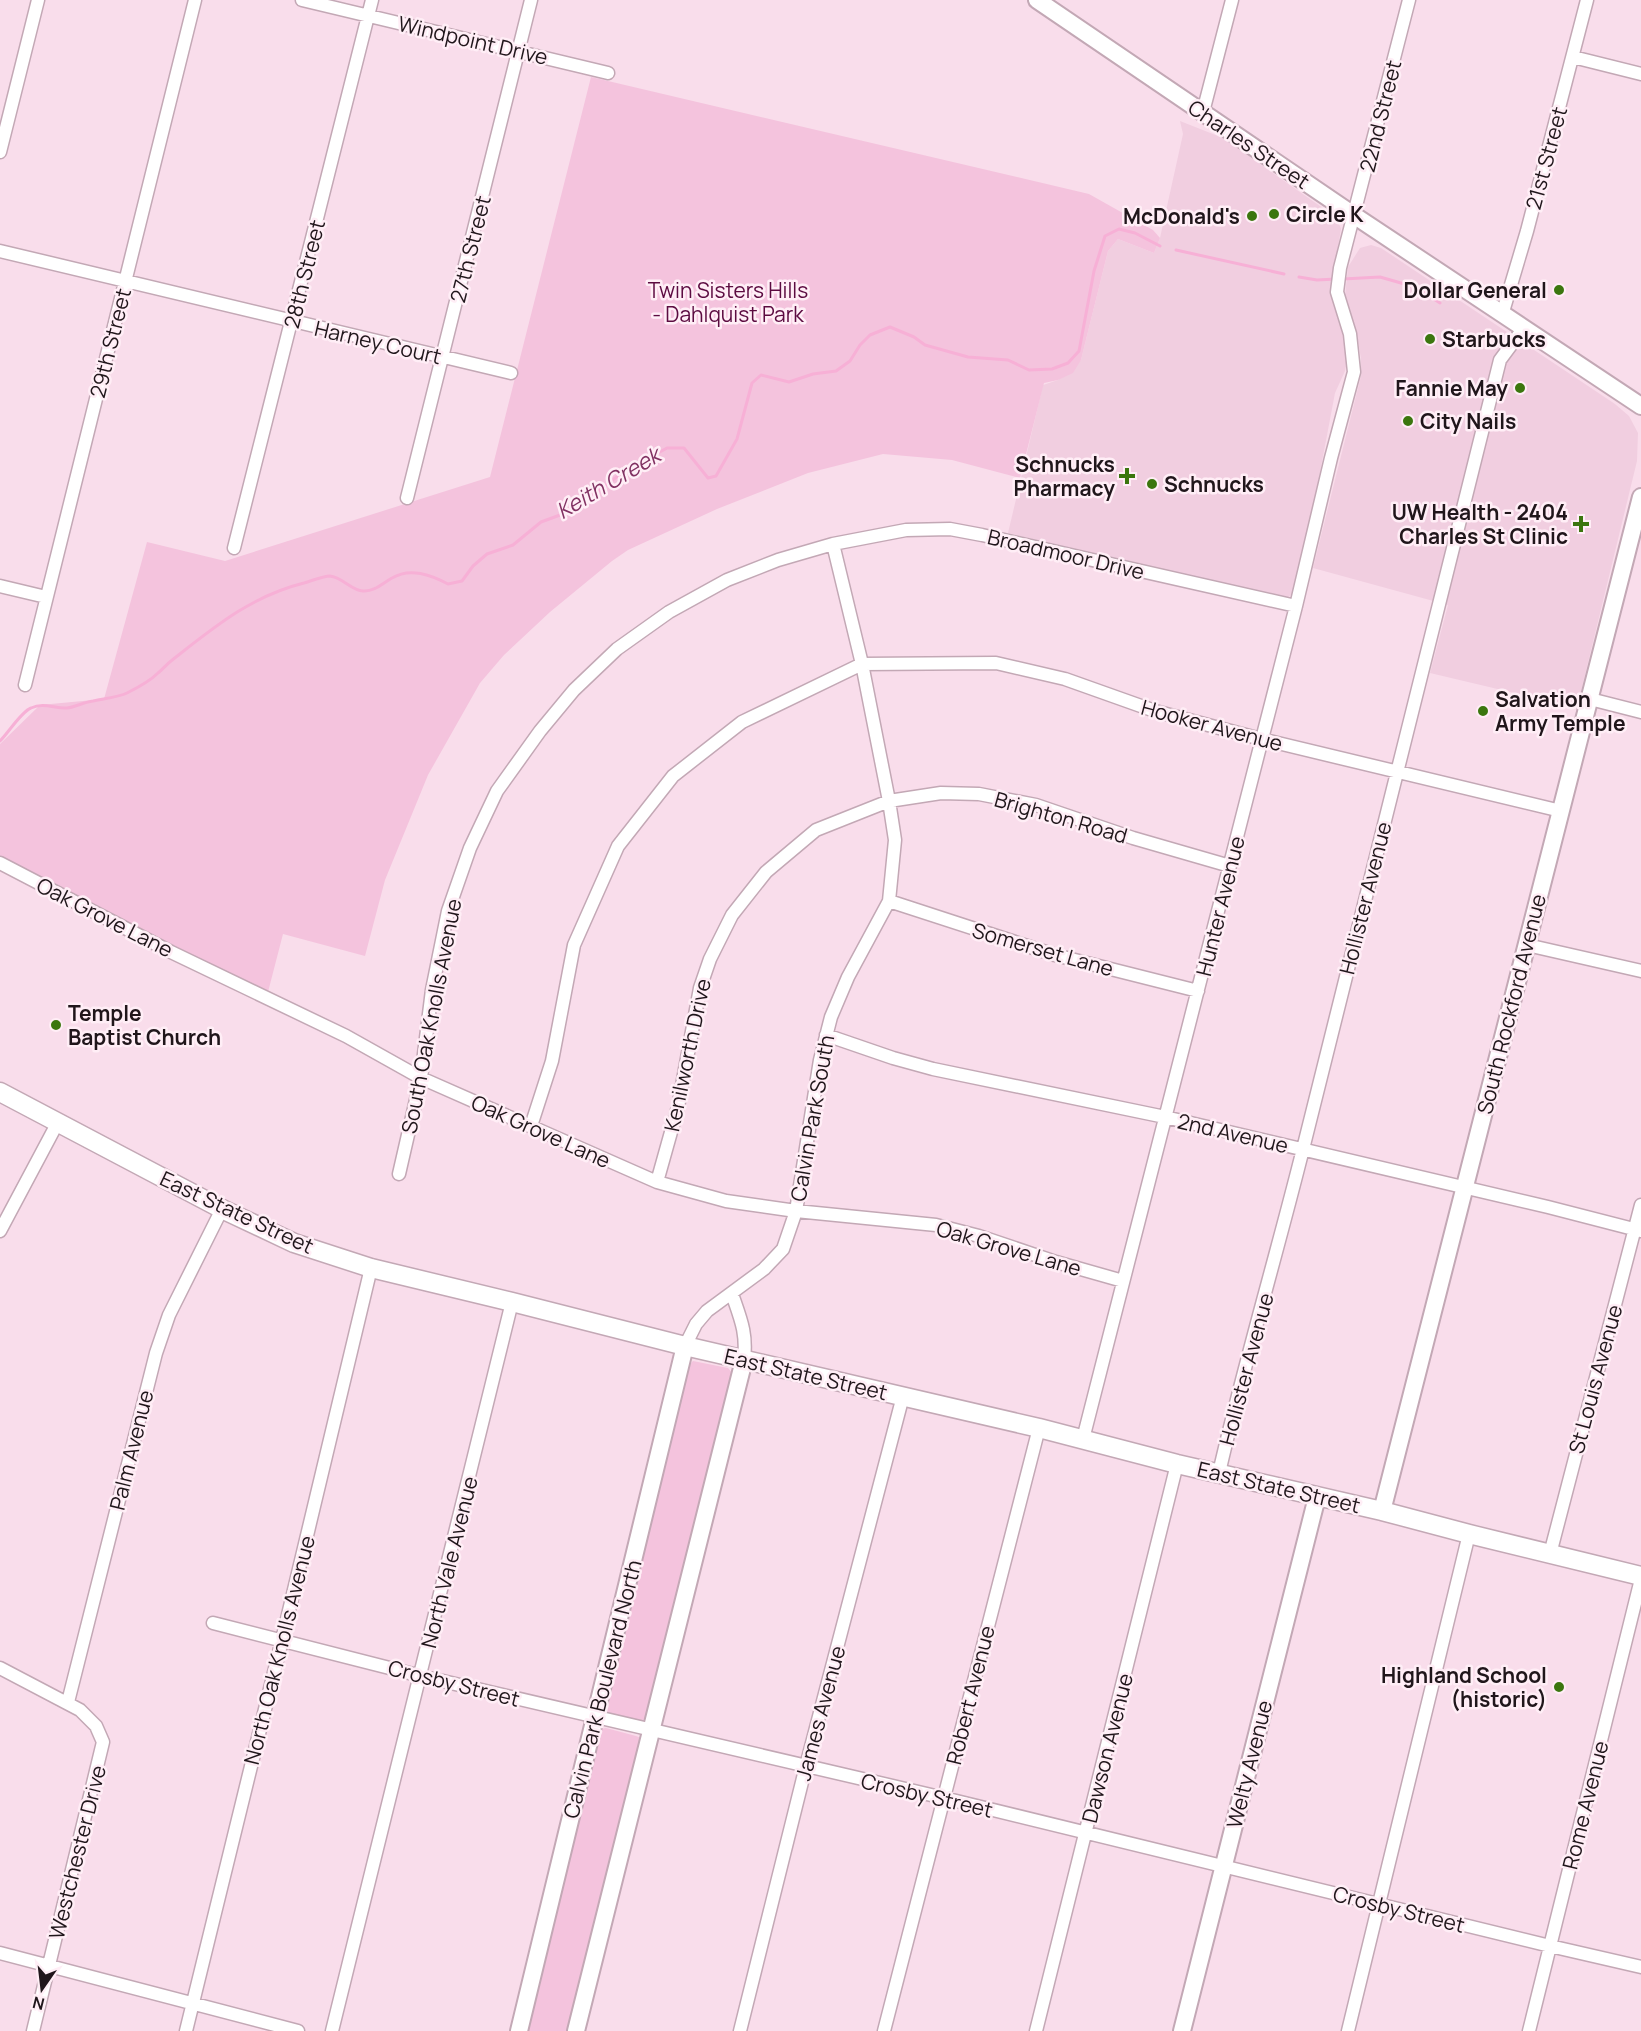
<svg xmlns="http://www.w3.org/2000/svg" width="1641" height="2031" viewBox="0 0 1641 2031" font-family="Manrope,sans-serif">
  <style>
    .built { fill: #f1cee0 }
    .green { fill: #f4c3dd }
    .lines { fill: none; stroke-linecap: round; stroke-linejoin: round }
    .stream { stroke: #f7b0d6; stroke-width: 3 }
    .street-casing { stroke: #c3a8b5; stroke-width: 15 }
    .secondary-casing { stroke: #c3a8b5; stroke-width: 20 }
    .primary-casing { stroke: #c3a8b5; stroke-width: 21 }
    .street { stroke: #fff; stroke-width: 12 }
    .secondary { stroke: #fff; stroke-width: 16 }
    .primary { stroke: #fff; stroke-width: 18 }
    .poi-dot { fill: #3b760e; stroke: #ffeef6; stroke-width: 2 }
    .labels { text-anchor: middle; dominant-baseline: central; stroke-width: 5; stroke-linejoin: round; paint-order: stroke }
    .street-label { font-size: 21px; fill: #20161b; stroke: #ffeef6 }
    .poi-label { font-size: 21px; font-weight: bold; fill: #20161b; stroke: #ffeef6; text-anchor: start }
    .park-label { font-size: 21px; fill: #5c0b41; stroke: #ffeef6 }
    .water-label { font-size: 22px; font-style: italic; fill: #813162; stroke: #ffeef6 }
  </style>
  <rect width="100%" height="100%" fill="#f9ddeb"/>
  <path class="built" d="M 1180,121 L 1223,138 L 1337,218 L 1341,229 L 1331,288 L 1345,345 L 1347,362 L 1345,371 L 1335,393 L 1317,488 L 1293,594 L 1284,599 L 1008,533 L 1043,385 L 1058,380 L 1081,360 L 1108,251 L 1118,239 L 1154,253 L 1160,238 L 1183,134 Z
    M 1371,245 L 1381,248 L 1615,404 L 1629,416 L 1638,433 L 1637,461 L 1577,708 L 1430,673 L 1448,605 L 1313,568 L 1361,376 L 1361,359 L 1357,335 L 1348,312 L 1345,296 L 1348,267 L 1360,248 Z"/>
  <path class="green" d="M 591,77 L 1089,194 L 1153,230 L 1160,238 L 1154,253 L 1118,239 L 1108,251 L 1081,360 L 1073,373 L 1058,380 L 1044,383 L 1020,478 L 952,460 L 883,454 L 808,473 L 717,509 L 628,550 L 612,561 L 550,612 L 504,655 L 480,683 L 428,775 L 385,880 L 365,956 L 283,934 L 268,992 L 160,939 L 0,857 L 0,744 L 40,705 L 104,699 L 147,542 L 225,561 L 490,477 Z
    M 693,1361 L 728,1368 L 733,1374 L 647,1719 L 637,1721 L 606,1713 L 604,1711 L 688,1366 Z
    M 606,1728 L 636,1736 L 641,1738 L 642,1742 L 571,2031 L 523,2031 L 600,1729 Z"/>
  <g class="lines">
    <path class="stream" d="M 1176,250 L 1284,274
      M 1299,277 L 1317,280 L 1336,279
      M 1343,279 L 1380,277 L 1415,287 L 1440,303
      M 0,741 C 9,732 21,712 31,708 C 44,702 55,709 67,708 C 76,707 84,702 93,701 C 102,699 119,697 127,693 C 137,688 150,681 158,673 C 163,669 167,664 171,661 C 213,628 251,596 304,583 C 311,581 323,576 330,576 C 342,577 352,591 363,591 C 374,592 383,583 392,578 C 410,567 431,575 448,584 L 462,581 L 473,566 L 487,554 L 513,545 L 541,522 L 571,511 L 622,473 L 667,448 L 684,448 L 708,478 L 716,476 L 737,439 L 752,383 L 761,375 L 789,382 L 813,374 L 836,371 L 850,361 L 860,345 L 870,335 L 890,327 L 914,337 L 925,345 L 968,357 L 1008,360 L 1029,370 L 1052,369 L 1068,363 L 1079,351 L 1094,271 L 1105,236 L 1119,229 L 1135,233 L 1160,246"/>
    <g class="street-casing">
      <path id="street" d="M 302,0 L 608,73
        M 1573,57 L 1641,74
        M 1203,112 L 1232,0
        M 0,152 L 38,0
        M 0,251 L 511,373
        M 1502,315 L 1527,231 L 1587,0
        M 407,498 L 531,0
        M 234,548 L 372,0
        M 0,586 L 46,597
        M 25,685 L 195,0
        M 1590,699 L 1641,712
        M 0,863 L 171,952 L 346,1036 L 421,1078 L 657,1182 L 726,1201 L 796,1211 L 936,1225 L 979,1236 L 1056,1262 L 1123,1281
        M 889,901 L 1055,955 L 1198,991
        M 1527,945 L 1641,971
        M 826,1035 L 893,1058 L 933,1069 L 1165,1117 L 1548,1207 L 1641,1231
        M 531,1126 L 552,1061 L 574,945 L 618,846 L 673,776 L 742,722 L 862,664 L 996,663 L 1065,679 L 1155,711 L 1261,739 L 1561,811
        M 399,1174 L 421,1078 L 432,990 L 448,911 L 470,848 L 497,791 L 540,731 L 574,690 L 617,649 L 669,612 L 727,580 L 778,560 L 833,544 L 906,530 L 950,529 L 982,535 L 1296,606
        M 657,1182 L 678,1107 L 700,988 L 710,959 L 732,915 L 766,872 L 816,830 L 889,801 L 941,793 L 979,794 L 1036,805 L 1133,838 L 1230,866
        M 0,1231 L 58,1122
        M 732,1294 C 741,1320 747,1333 744,1360
        M 685,1346 L 696,1324 L 707,1311 L 764,1269 L 783,1249 L 796,1211 L 820,1060 L 831,1017 L 848,977 L 889,901 L 895,840 L 889,801 L 862,664 L 833,544
        M 1083,1439 L 1296,606 L 1331,458 L 1354,372 L 1350,334 L 1337,292 L 1340,268 L 1409,0
        M 1219,1473 C 1244,1364 1276,1257 1303,1149 C 1369,886 1434,623 1500,360 L 1523,329
        M 1550,1554 L 1641,1205
        M 213,1623 L 421,1676 L 944,1798 L 1550,1946 L 1641,1967
        M 0,1668 L 80,1710 L 96,1726 L 103,1742 L 33,2031
        M 68,1702 L 156,1353 L 169,1315 L 222,1209
        M 0,1953 L 298,2031
        M 186,2031 L 282,1640 L 371,1268
        M 332,2031 L 512,1302
        M 740,2031 L 806,1766 L 903,1396
        M 884,2031 L 1039,1428
        M 1036,2031 L 1177,1464
        M 1348,2031 L 1469,1534
        M 1529,2031 L 1641,1579"/>
    </g>
    <g class="secondary-casing">
      <path id="secondary" d="M 1037,0 L 1355,216 L 1641,406
        M 1382,1511 L 1641,497
        M 519,2031 L 685,1346
        M 576,2031 L 744,1360
        M 1182,2031 L 1317,1497"/>
    </g>
    <g class="primary-casing">
      <path id="primary" d="M 0,1092 L 222,1209 L 294,1243 L 371,1268 L 512,1302 L 685,1346 L 1039,1428 L 1177,1464 L 1382,1511 L 1469,1534 L 1641,1576"/>
    </g>
    <use href="#street" class="street"/>
    <use href="#secondary" class="secondary"/>
    <use href="#primary" class="primary"/>
  </g>
  <g class="poi-dot">
    <circle cx="1274" cy="214" r="6"/>
    <circle cx="1252" cy="216" r="6"/>
    <circle cx="1559" cy="290" r="6"/>
    <circle cx="1430" cy="339" r="6"/>
    <circle cx="1520" cy="388" r="6"/>
    <circle cx="1408" cy="421" r="6"/>
    <path d="M1124 467h6v6h6v6h-6v6h-6v-6h-6v-6h6z"/>
    <circle cx="1152" cy="484" r="6"/>
    <path d="M1578 515h6v6h6v6h-6v6h-6v-6h-6v-6h6z"/>
    <circle cx="1483" cy="711" r="6"/>
    <circle cx="56" cy="1025" r="6"/>
    <circle cx="1559" cy="1687" r="6"/>
  </g>
  <g class="labels">
    <g class="street-label">
      <text transform="translate(473 40) rotate(13)">Windpoint Drive</text>
      <text transform="translate(1380 116) rotate(-76)">22nd Street</text>
      <text transform="translate(1249 144) rotate(34)">Charles Street</text>
      <text transform="translate(1546 158) rotate(-75)">21st Street</text>
      <text transform="translate(470 249) rotate(-76)">27th Street</text>
      <text transform="translate(304 274) rotate(-76)">28th Street</text>
      <text transform="translate(378 342) rotate(13)">Harney Court</text>
      <text transform="translate(110 343) rotate(-76)">29th Street</text>
      <text transform="translate(1066 554) rotate(13)">Broadmoor Drive</text>
      <text transform="translate(1212 725) rotate(15)">Hooker Avenue</text>
      <text transform="translate(1061 817) rotate(16)">Brighton Road</text>
      <text transform="translate(1365 898) rotate(-76)">Hollister Avenue</text>
      <text transform="translate(1220 906) rotate(-76)">Hunter Avenue</text>
      <text transform="translate(105 917) rotate(27)">Oak Grove Lane</text>
      <text transform="translate(1043 949) rotate(16)">Somerset Lane</text>
      <text transform="translate(1511 1004) rotate(-76)">South Rockford Avenue</text>
      <text transform="translate(431 1016) rotate(-79)">South Oak Knolls Avenue</text>
      <text transform="translate(687 1055) rotate(-78)">Kenilworth Drive</text>
      <text transform="translate(812 1118) rotate(-80)">Calvin Park South</text>
      <text transform="translate(541 1131) rotate(24)">Oak Grove Lane</text>
      <text transform="translate(1233 1133) rotate(13)">2nd Avenue</text>
      <text transform="translate(237 1212) rotate(25)">East State Street</text>
      <text transform="translate(1009 1248) rotate(16)">Oak Grove Lane</text>
      <text transform="translate(1246 1369) rotate(-75)">Hollister Avenue</text>
      <text transform="translate(806 1374) rotate(13)">East State Street</text>
      <text transform="translate(1595 1379) rotate(-75)">St Louis Avenue</text>
      <text transform="translate(131 1450) rotate(-76)">Palm Avenue</text>
      <text transform="translate(1279 1487) rotate(13)">East State Street</text>
      <text transform="translate(449 1562) rotate(-76)">North Vale Avenue</text>
      <text transform="translate(279 1650) rotate(-76)">North Oak Knolls Avenue</text>
      <text transform="translate(454 1683) rotate(14)">Crosby Street</text>
      <text transform="translate(602 1689) rotate(-76)">Calvin Park Boulevard North</text>
      <text transform="translate(970 1695) rotate(-76)">Robert Avenue</text>
      <text transform="translate(820 1713) rotate(-75)">James Avenue</text>
      <text transform="translate(1107 1748) rotate(-76)">Dawson Avenue</text>
      <text transform="translate(1249 1764) rotate(-76)">Welty Avenue</text>
      <text transform="translate(927 1795) rotate(13)">Crosby Street</text>
      <text transform="translate(1585 1805) rotate(-76)">Rome Avenue</text>
      <text transform="translate(77 1852) rotate(-76)">Westchester Drive</text>
      <text transform="translate(1399 1909) rotate(14)">Crosby Street</text>
    </g>
    <g class="poi-label">
      <text x="1286" y="214">Circle K</text>
      <text x="1240" y="216" text-anchor="end">McDonald's</text>
      <text x="1547" y="290" text-anchor="end">Dollar General</text>
      <text x="1442" y="339">Starbucks</text>
      <text x="1508" y="388" text-anchor="end">Fannie May</text>
      <text x="1420" y="421">City Nails</text>
      <text x="1115" y="464" text-anchor="end">Schnucks<tspan x="1115" dy="24">Pharmacy</tspan></text>
      <text x="1164" y="484">Schnucks</text>
      <text x="1568" y="512" text-anchor="end">UW Health - 2404<tspan x="1568" dy="24">Charles St Clinic</tspan></text>
      <text x="1495" y="699">Salvation<tspan x="1495" dy="24">Army Temple</tspan></text>
      <text x="68" y="1013">Temple<tspan x="68" dy="24">Baptist Church</tspan></text>
      <text x="1547" y="1675" text-anchor="end">Highland School<tspan x="1547" dy="24">(historic)</tspan></text>
    </g>
    <g class="park-label">
      <text x="728" y="290">Twin Sisters Hills<tspan x="728" dy="24">- Dahlquist Park</tspan></text>
    </g>
    <g class="water-label">
      <text transform="translate(608 483) rotate(-31)">Keith Creek</text>
    </g>
  </g>
  <g transform="translate(42 1989) rotate(194)" stroke="#ffeef6" stroke-width="4.5" paint-order="stroke">
  <path d="M0-4.5L10 22L0 15L-10 22Z" fill="#20161b"/>
  <text y="-9" font-size="16" font-weight="bold" text-anchor="middle" fill="#20161b">N</text>
  </g>
</svg>
